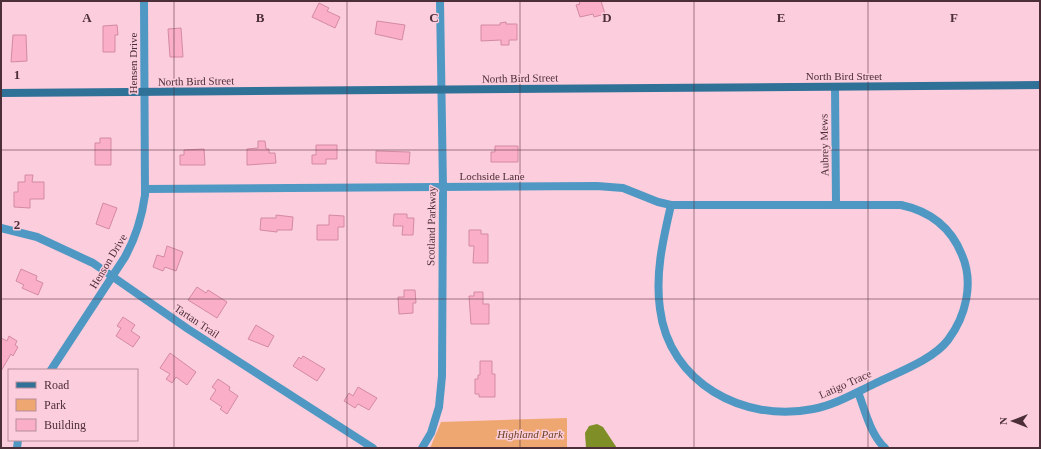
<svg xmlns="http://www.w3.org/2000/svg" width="1041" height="449" viewBox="0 0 1041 449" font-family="Georgia,serif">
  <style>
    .green { fill: #efa771 }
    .water { fill: #7f8e26 }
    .building { fill: #faaec8; stroke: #d38aa3 }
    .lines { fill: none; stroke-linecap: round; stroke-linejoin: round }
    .street { stroke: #4f98c4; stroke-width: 8 }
    .secondary { stroke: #307198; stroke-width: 8 }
    .grid { fill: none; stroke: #4c2e38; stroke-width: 1; stroke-opacity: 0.55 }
    .labels { text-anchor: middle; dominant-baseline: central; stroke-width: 3; stroke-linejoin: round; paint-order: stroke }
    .street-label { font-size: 11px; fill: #4c2e38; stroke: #fccddc }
    .park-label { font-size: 11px; font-style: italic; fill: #6a401e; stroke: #fccddc }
    .grid-label { font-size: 13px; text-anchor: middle; font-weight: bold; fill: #4c2e38; stroke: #fccddc; stroke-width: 3; stroke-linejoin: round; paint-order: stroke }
  </style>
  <rect width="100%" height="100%" fill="#fccddc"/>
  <path class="green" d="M 567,418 L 567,448 L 430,448 L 441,422 Z"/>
  <path class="water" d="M 597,424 L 603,427 L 617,448 L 586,448 L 585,433 L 589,426 Z"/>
  <path class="building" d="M 579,1 L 601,1 L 605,14 L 594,17 L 593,14 L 580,17 L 576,5 L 580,4 Z
    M 319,3 L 329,8 L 327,11 L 340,17 L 335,28 L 312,17 Z
    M 377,21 L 405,25 L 402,40 L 375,34 Z
    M 506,22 L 506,24 L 517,24 L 517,40 L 509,40 L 509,45 L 501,45 L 501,40 L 481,41 L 481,25 L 500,25 L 500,23 Z
    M 117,25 L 118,35 L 115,35 L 115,52 L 103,52 L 103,26 Z
    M 181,28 L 183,57 L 170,57 L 168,29 Z
    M 13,35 L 26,35 L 27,61 L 11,62 Z
    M 100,138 L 111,138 L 111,165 L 95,165 L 95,143 L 100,143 Z
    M 258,141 L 265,141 L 266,149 L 269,149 L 269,153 L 275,153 L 276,163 L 247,165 L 247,149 L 258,148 Z
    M 316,145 L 337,145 L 337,159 L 326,159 L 326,164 L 312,164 L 312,155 L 316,155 Z
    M 495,146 L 518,146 L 518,162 L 491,162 L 491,152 L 495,152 Z
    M 204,149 L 205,165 L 180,165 L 180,155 L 184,155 L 184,150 Z
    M 376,151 L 410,152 L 409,164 L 376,163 Z
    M 25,175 L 33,175 L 32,182 L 44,182 L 44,199 L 30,199 L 30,208 L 14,207 L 14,192 L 18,192 L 18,182 L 25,182 Z
    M 103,203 L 117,208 L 109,229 L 96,224 Z
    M 394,214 L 407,214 L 407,218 L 414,218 L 413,235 L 402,235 L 403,226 L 393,226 Z
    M 276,215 L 293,217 L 292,230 L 277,230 L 277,232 L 260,230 L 261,218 L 276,218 Z
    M 329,215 L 344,216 L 344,227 L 338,227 L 338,240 L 317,240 L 317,225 L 329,225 Z
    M 469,230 L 481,230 L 481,234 L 488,234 L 488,263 L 473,263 L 474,246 L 469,246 Z
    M 167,246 L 183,252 L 176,271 L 165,267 L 163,271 L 153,267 L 157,255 L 164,257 Z
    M 21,269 L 37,276 L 36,280 L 43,283 L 38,295 L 22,288 L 24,285 L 16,281 Z
    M 197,287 L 206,293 L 208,290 L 227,302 L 217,318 L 188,300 Z
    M 404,290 L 415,290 L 416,303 L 413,303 L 413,313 L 399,314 L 398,297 L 404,297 Z
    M 474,292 L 483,292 L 483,304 L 489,304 L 489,324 L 471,324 L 469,296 L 474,296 Z
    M 123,317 L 135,325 L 131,331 L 140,337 L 133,347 L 116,336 L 121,328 L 117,326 Z
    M 256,325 L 274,336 L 268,347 L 248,339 Z
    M 9,336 L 17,341 L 15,345 L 18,347 L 13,356 L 11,354 L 1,371 L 1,338 L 7,341 Z
    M 170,353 L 196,372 L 187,385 L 176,377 L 172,383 L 166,379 L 170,374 L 160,368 Z
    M 303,356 L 325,369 L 317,381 L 293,366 L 299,357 L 301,359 Z
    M 480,361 L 492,361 L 492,374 L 495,374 L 495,397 L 479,397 L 479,394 L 475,394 L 475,379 L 478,379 L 478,375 L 480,375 Z
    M 218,379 L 230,387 L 229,390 L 238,396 L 227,414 L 220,409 L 222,407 L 210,399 L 216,390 L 212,387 Z
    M 358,387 L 377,398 L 369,410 L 358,404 L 355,408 L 344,401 L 349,393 L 353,396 Z"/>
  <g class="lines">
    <path class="street" d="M 835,87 L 836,203
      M 145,189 L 597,186 L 623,188 L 658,202 L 671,205 L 901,205 C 929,211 951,227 962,255 C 974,283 966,316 948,340 C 933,360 896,373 874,384 C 855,393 835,405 813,409 C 744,423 669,383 660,309 C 655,273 663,240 671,205
      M 1,228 L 37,237 L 93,263 L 188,329 L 373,448
      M 51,370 L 125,257 C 136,237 142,217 145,195 L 144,1
      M 858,392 C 865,410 870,434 885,448
      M 17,448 L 18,440
      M 422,448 L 431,433 L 439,407 L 442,376 L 443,188 L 440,1"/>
    <path class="secondary" d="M 1,93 L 1040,85"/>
  </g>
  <path class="grid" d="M 174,1 L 174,448M 347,1 L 347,448M 520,1 L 520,448M 694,1 L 694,448M 868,1 L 868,448M 1,150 L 1040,150M 1,299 L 1040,299"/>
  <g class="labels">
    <g class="street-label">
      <text transform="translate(133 63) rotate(-90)">Hensen Drive</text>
      <text x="844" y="76">North Bird Street</text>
      <text transform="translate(520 78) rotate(-1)">North Bird Street</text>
      <text transform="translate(196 81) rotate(-1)">North Bird Street</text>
      <text transform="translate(824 145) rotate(-91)">Aubrey Mews</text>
      <text x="492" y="176">Lochside Lane</text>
      <text transform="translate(431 226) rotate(-89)">Scotland Parkway</text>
      <text transform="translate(108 261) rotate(-59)">Henson Drive</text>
      <text transform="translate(197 321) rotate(34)">Tartan Trail</text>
      <text transform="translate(845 384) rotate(-24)">Latigo Trace</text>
    </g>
    <g class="park-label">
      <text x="530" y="434">Highland Park</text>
    </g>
  </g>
  <g class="grid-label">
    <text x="87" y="22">A</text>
    <text x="260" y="22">B</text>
    <text x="434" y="22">C</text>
    <text x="607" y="22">D</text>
    <text x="781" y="22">E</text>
    <text x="954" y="22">F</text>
    <text x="17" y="79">1</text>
    <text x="17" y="229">2</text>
  </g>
  <rect width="1041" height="449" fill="none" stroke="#4c2e38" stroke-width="4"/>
  <rect x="8" y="369" width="130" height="72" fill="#fccddc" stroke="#b68d9a"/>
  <rect x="16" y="382" width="20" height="6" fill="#307198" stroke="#b68d9a"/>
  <text x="44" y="389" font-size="12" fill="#4c2e38">Road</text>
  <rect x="16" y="399" width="20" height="12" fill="#efa771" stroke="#b68d9a"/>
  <text x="44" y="409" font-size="12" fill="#4c2e38">Park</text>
  <rect x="16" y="419" width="20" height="12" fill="#faaec8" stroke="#b68d9a"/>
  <text x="44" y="429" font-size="12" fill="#4c2e38">Building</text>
  <g transform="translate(1013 421) rotate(270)" stroke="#fccddc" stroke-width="3" paint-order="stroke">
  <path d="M0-3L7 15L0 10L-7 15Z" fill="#4c2e38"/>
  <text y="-6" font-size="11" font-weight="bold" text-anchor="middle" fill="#4c2e38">N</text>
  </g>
</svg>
